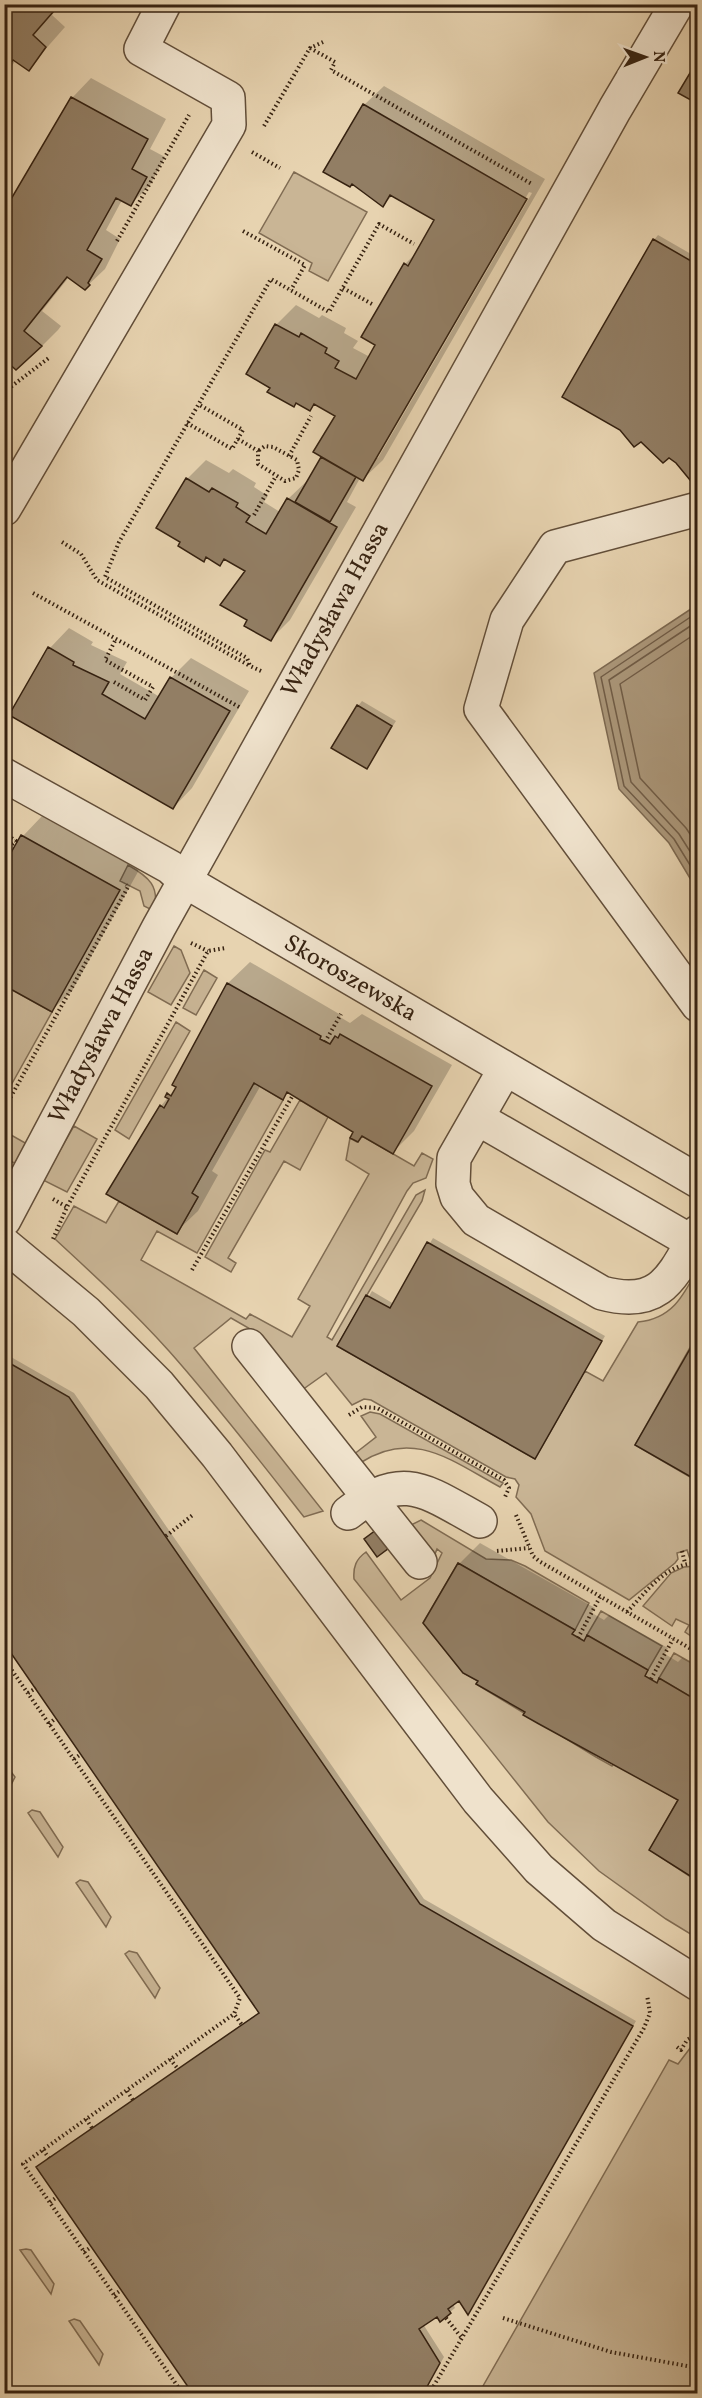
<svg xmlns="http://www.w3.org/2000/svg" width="702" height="2398" viewBox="0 0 702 2398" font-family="Vollkorn,serif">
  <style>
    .green { fill: #c9b595; stroke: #806c53; stroke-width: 1.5 }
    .water { fill: #ab977a; stroke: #7c6850; stroke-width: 1.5 }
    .shadow { fill: #0003; fill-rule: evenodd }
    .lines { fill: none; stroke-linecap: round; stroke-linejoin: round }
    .shore { stroke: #705c46; stroke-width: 1.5 }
    .building { fill: #927e64; stroke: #362211; stroke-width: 1.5 }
    .minor-casing { stroke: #624e39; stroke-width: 36 }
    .path { stroke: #362211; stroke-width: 4; stroke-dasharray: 1.5 3; stroke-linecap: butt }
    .minor { stroke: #efe2cc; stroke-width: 33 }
    .labels { text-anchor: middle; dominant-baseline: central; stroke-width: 4.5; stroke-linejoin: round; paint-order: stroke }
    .street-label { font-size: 24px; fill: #362211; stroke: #efe2cc }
  </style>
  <rect width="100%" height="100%" fill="#e7d3b0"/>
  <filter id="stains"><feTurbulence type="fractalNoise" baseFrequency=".00333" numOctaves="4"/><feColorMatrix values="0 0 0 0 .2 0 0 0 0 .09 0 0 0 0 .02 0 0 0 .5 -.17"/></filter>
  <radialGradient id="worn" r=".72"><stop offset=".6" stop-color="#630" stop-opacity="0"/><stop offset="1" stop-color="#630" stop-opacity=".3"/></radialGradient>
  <path class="green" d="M 294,172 L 367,212 L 328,281 L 309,271 L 312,263 L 259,233 Z
    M 128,865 C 149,877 160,886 154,911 L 144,906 L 140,891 L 120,881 Z
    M 174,946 L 181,950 L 190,973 L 171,1005 L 148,992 Z
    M 204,970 L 217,978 L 196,1015 L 183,1008 Z
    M 7,987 L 52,1012 L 5,1096 L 4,991 Z
    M 176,1022 L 190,1031 L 129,1139 L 115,1130 Z
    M 254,1083 L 283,1100 L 197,1253 L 157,1231 L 141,1260 L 246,1319 L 250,1314 L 292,1337 L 310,1306 L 298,1299 L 369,1174 L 346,1160 L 350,1138 L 357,1142 L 362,1136 L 414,1166 L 422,1153 L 433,1159 L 426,1178 L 413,1183 L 407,1191 L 327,1337 L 332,1340 L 416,1195 L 425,1190 L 422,1201 L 337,1346 L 535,1459 L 585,1371 L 603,1381 L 638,1322 C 671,1319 683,1297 697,1270 L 697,1335 L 635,1445 L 697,1481 L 697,1559 L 690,1559 L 687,1550 L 677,1553 L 678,1559 L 675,1563 L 629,1600 L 545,1551 L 531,1514 L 516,1497 L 519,1485 L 515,1479 L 506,1477 L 371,1400 L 364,1399 L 352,1405 L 326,1373 L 302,1390 L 257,1333 L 231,1318 L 194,1348 L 323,1511 L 304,1517 C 260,1461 216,1404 169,1351 C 133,1311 94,1275 55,1239 L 74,1206 L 106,1223 L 119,1201 L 177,1234 L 198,1197 L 192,1193 Z
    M 300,1100 L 328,1117 L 300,1170 L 284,1161 L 228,1258 L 236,1263 L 231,1272 L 205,1257 L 265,1150 L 270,1152 Z
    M 74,1126 L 97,1139 L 67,1192 L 43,1180 Z
    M 4,1131 L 27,1144 L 16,1164 L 5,1158 Z
    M 370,1412 L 380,1414 L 503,1483 L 500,1487 C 452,1461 413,1428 360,1463 L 353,1455 L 376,1437 L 361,1416 Z
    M 421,1520 L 486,1559 L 511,1560 L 525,1566 L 589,1603 L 575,1630 L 458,1563 L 423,1623 L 463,1673 L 478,1681 L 476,1684 L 596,1757 L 612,1766 L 614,1763 L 678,1800 L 650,1850 L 697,1881 L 697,1938 L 666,1919 L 599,1871 L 548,1822 L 354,1579 C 353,1567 356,1559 366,1552 L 401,1600 L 430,1578 L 442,1553 L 437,1549 L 435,1554 L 411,1525 Z
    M 697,1566 L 698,1566 L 697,1640 L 685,1632 L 689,1625 L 676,1619 L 672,1626 L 643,1606 L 671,1573 L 684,1567 Z
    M 601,1611 L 662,1646 L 648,1670 L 587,1635 Z
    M 674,1653 L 697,1666 L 697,1700 L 693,1698 L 696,1689 L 691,1697 L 659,1678 Z
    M 4,1762 L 15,1777 L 10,1787 L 5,1779 Z
    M 32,1810 L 40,1812 L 63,1847 L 58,1857 L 28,1813 Z
    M 80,1880 L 88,1882 L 111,1917 L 106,1927 L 76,1883 Z
    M 129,1951 L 137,1953 L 160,1988 L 155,1998 L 125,1954 Z
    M 697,2039 L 697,2393 L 479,2393 L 669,2060 L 678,2064 Z
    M 26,2249 L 31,2250 L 54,2284 L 51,2294 L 20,2250 Z
    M 74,2319 L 80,2321 L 103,2354 L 99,2365 L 69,2321 Z"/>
  <path class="water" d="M 697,605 L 697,890 L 669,843 L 619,789 L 594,673 Z"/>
  <path class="shadow" d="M 4,4 L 61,4 L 52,15 L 65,27 L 28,69 L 16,60 L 4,77 Z
    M 91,78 L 166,119 L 150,149 L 165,157 L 150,185 L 131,204 L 122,200 L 106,230 L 120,239 L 105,269 L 85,288 L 69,277 L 42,311 L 61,326 L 58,330 L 38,350 L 4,357 L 72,98 Z
    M 384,86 L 545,179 L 383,460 L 363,479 L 360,478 L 347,502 L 356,507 L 290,620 L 271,639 L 249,620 L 247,570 L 226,558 L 220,564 L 207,556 L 204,560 L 187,479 L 206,460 L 229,473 L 233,469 L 256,483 L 254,487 L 268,496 L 264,502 L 280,512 L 288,499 L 309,479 L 323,456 L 337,415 L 316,403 L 310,409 L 248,373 L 276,325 L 296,305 L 319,318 L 322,315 L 346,328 L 344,333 L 358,341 L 353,348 L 370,357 L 377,345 L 405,264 L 418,251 L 436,220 L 393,195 L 383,205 L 364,105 ZM 529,192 L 532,193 L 378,458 L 375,458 Z
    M 4,95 L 12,100 L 4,111 Z
    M 658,235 L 698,258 L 698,473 L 654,240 Z
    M 69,628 L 93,642 L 91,645 L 127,662 L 120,674 L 160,697 L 171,678 L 191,658 L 249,691 L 192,788 L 173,808 L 11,714 L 50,648 Z
    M 362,701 L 396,721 L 366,768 L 358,706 Z
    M 42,816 L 139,870 L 72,991 L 52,1010 L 11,988 L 4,997 L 4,868 L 23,836 Z
    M 250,962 L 341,1015 L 340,1017 L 350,1023 L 362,1014 L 452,1065 L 414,1131 L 393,1152 L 290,1091 L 283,1098 L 261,1085 L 212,1171 L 218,1175 L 198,1211 L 176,1232 L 161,1106 L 177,1086 L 174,1084 L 228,983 Z
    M 433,1238 L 605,1336 L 535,1457 L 339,1346 L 372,1291 L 394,1304 Z
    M 4,1353 L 74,1393 L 424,1899 L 636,2021 L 472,2308 L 468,2313 L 460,2299 L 453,2304 L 455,2308 L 440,2320 L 437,2315 L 423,2324 L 444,2357 L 423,2394 L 195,2394 L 43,2163 L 260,2012 L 4,1640 Z
    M 480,1543 L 595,1608 L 592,1613 L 604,1620 L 609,1615 L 668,1648 L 665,1654 L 678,1662 L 682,1658 L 698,1667 L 698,1879 L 680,1799 L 525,1714 L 527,1711 L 480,1681 L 459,1564 Z"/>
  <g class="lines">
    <path class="shore" d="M 698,612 L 601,677 L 624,786 L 674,839 L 698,878
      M 698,621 L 609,680 L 631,782 L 679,834 L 698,864
      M 698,632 L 620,684 L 640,778 L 686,828 L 698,846"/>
  </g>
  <path class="building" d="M 4,4 L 60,4 L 33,35 L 46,47 L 29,71 L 13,60 L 4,71 Z
    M 693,68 L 698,70 L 698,104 L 678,93 Z
    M 71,97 L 148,139 L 132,169 L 147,177 L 131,206 L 116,198 L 87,250 L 102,259 L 88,283 L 90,285 L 85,290 L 67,277 L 24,331 L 42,346 L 16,370 L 4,359 L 4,211 Z
    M 363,104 L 527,199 L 363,481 L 313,452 L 335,416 L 314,404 L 310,411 L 296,403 L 294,407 L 267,392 L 270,388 L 246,374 L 275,324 L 299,337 L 301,333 L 327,348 L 325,353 L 339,361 L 335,368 L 356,379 L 375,345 L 361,337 L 404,263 L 408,266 L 434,220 L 390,195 L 383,207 L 352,184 L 350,187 L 323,172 Z
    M 653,239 L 698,265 L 698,475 L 690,480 L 676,463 L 669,458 L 663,463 L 641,442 L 634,447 L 620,430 L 562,397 Z
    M 321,457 L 356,477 L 330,522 L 295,502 Z
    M 186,478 L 209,492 L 212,488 L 238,503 L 236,507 L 250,516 L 246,522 L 266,534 L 287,498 L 337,527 L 271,641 L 244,626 L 247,620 L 220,605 L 245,571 L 224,559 L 220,566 L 206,557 L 204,562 L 178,546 L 180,542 L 156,528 Z
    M 48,647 L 74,662 L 73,665 L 109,682 L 102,694 L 145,719 L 170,677 L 230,711 L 173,809 L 9,715 Z
    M 357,705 L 392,726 L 367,769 L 331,748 Z
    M 21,835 L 120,890 L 52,1012 L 7,987 L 4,991 L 4,865 Z
    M 227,983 L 321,1036 L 320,1039 L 330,1044 L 335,1036 L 338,1038 L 340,1034 L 432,1086 L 393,1154 L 362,1136 L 358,1142 L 350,1138 L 353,1132 L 287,1092 L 283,1100 L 254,1083 L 192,1193 L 198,1197 L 177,1234 L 106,1194 L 160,1105 L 164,1108 L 169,1099 L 165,1097 L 167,1093 L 171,1096 L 176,1087 L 172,1085 Z
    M 427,1242 L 602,1341 L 535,1459 L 337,1346 L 366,1295 L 390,1308 Z
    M 698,1335 L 698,1481 L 635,1445 Z
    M 4,1360 L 69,1397 L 420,1904 L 633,2026 L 468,2315 L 459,2301 L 448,2309 L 451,2313 L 440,2322 L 437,2317 L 419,2329 L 440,2363 L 423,2394 L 193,2394 L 36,2167 L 259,2013 L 4,1643 Z
    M 376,1530 L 389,1548 L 377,1557 L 364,1539 Z
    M 458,1563 L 575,1630 L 572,1634 L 584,1641 L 587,1635 L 648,1670 L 645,1676 L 657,1683 L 659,1678 L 691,1697 L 695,1689 L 697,1690 L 693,1698 L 698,1700 L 698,1881 L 649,1850 L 678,1800 L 539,1724 L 523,1715 L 525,1712 L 476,1684 L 478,1681 L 463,1673 L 423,1623 Z"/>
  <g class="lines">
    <g class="minor-casing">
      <path id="minor" d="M 4,509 L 229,125 L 228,98 L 141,49 L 164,4
        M 698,509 L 555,547 L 507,620 L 481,709 L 698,1005
        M 4,775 L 170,867 L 185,881 L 698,1181
        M 505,1069 L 454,1158 L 453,1184 L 457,1197 L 476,1220 L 602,1293 C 661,1309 672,1277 698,1232
        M 477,1118 L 692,1242
        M 4,1220 L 159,927 L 615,109 L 677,4
        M 4,1244 L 86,1312 L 159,1385 L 217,1455 L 478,1800 L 539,1869 L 604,1925 L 698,1984
        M 249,1346 L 420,1562
        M 348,1513 C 403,1469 427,1492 480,1521"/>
    </g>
    <path class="path" d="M 310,48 L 335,62 L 331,70 L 532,184
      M 264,126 L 310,48 L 323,42
      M 252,152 L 280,168
      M 243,231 L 305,265 L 291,290
      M 117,241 L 189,115
      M 343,288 L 372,304
      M 4,392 L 50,357
      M 187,423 L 232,449 L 243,430 L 198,404
      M 238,439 L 258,451 L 258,464 L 285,481 L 296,478 L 299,470 L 297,460 L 273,447 L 265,446 L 258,451
      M 289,456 L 311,416
      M 254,515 L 276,476
      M 62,542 L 81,554 L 97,580 L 250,666
      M 33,593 L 241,708
      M 261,671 L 250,666 L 247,658 L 105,577 L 119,542 L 271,279 L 329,312 L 379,224 L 414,244
      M 114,682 L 145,700 L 153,687 L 105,660 L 116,639
      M 4,833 L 16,841 L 11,845 L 4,841
      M 191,943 L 208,951
      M 325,1042 L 341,1014
      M 4,1109 L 128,887 L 126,885
      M 53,1199 L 67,1207
      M 53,1239 L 67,1207 L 208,951 L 226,948
      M 192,1270 L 293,1095
      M 349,1415 L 362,1407 L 377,1408 L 504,1480 L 509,1488 L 505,1497
      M 516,1515 L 533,1556 L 539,1561 L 698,1653
      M 166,1536 L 194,1514
      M 497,1551 L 529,1548
      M 682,1551 L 685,1563
      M 627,1612 C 647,1591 666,1563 698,1563
      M 578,1638 L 600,1597
      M 4,1644 L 5,1643
      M 4,1659 L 240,1998 L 234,2014 L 242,2025
      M 651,1679 L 673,1639
      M 28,1693 L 36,1688
      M 49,1724 L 56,1718
      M 74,1759 L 81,1754
      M 677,2047 L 681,2050 L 687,2040 L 698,2033
      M 170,2059 L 178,2069
      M 127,2091 L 133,2100
      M 86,2119 L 92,2128
      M 43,2150 L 49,2158
      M 50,2202 L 57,2197
      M 84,2252 L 91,2247
      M 114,2295 L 121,2290
      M 446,2318 L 461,2337
      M 503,2318 L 611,2352 L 698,2368
      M 183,2394 L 23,2164 L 234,2014
      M 429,2394 L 644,2028 L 650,2013 L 647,1995"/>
    <use href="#minor" class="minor"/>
  </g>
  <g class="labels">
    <g class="street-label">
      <text transform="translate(336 610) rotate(-61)">Władysława Hassa</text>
      <text transform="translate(350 979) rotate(30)">Skoroszewska</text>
      <text transform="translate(102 1036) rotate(-62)">Władysława Hassa</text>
    </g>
  </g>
  <rect width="702" height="2398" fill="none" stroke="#e7d3b0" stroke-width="24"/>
  <rect x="6" y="6" width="690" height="2386" fill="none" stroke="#362211" stroke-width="3"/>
  <rect x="12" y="12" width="678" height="2374" fill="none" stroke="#362211" stroke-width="1.5"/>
  <g transform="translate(645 57) rotate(89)" stroke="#efe2cc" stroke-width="4.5" paint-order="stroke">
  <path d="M0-4.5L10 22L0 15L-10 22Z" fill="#362211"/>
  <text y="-9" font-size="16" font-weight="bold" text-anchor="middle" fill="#362211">N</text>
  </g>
  <rect width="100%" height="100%" filter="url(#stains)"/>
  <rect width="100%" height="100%" fill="url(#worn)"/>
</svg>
